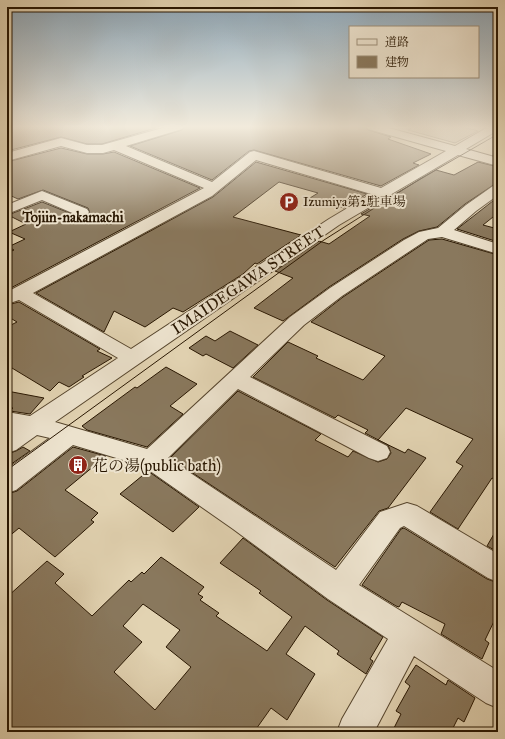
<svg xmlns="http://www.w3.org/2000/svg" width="505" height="739" viewBox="0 0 505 739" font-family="'IM FELL Great Primer','Noto Serif JP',serif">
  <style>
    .green { fill: #c2b394; stroke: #75644a }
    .building { fill: #89785d; stroke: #281601; fill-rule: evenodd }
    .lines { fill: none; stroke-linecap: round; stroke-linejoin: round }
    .minor-casing { stroke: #56452d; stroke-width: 2 }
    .minor { fill: #ece2cd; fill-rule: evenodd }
    .tram { stroke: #281601; stroke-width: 1 }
    .labels { text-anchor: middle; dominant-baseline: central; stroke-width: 4; stroke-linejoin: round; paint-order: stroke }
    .far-poi-label { font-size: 13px; fill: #281601; stroke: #ece2cd; text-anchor: start }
    .far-neighbourhood-label { font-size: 14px; font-weight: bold; fill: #281601; stroke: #ece2cd }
    .street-label { font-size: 16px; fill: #281601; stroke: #ece2cd }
    .poi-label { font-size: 16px; fill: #281601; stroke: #ece2cd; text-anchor: start }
  </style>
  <rect width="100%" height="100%" fill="#e2d3b2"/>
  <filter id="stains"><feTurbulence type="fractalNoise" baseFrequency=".005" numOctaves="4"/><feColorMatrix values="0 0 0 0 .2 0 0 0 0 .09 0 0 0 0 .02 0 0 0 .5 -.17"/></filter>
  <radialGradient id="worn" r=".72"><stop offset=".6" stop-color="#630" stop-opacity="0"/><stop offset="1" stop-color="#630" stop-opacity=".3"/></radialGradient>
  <path class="green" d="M 414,127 L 463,127 L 478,131 L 455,143 L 408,130 Z"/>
  <path class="building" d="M 7,127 L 159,127 L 102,144 L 87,144 L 61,137 L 7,151 Z
    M 184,127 L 366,127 L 368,130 L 391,137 L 388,139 L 431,154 L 413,163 L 419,165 L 381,186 L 254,150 L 249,151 L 212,180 L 130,146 L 182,130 Z
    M 61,148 L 87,154 L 103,154 L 114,152 L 200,188 L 7,290 L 7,253 L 14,250 L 8,247 L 25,239 L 9,232 L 26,224 L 8,215 L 42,202 L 77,216 L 87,216 L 90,213 L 88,208 L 43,190 L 18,199 L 7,194 L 7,162 Z
    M 256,162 L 367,194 L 344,208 L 310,198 L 318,193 L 279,182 L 233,217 L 301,235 L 257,264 L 255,263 L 243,274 L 183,312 L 173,308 L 145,327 L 114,311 L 104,332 L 36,293 L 213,197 Z
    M 478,162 L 498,167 L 498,182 L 465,204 L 437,227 L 419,231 L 403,239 L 329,287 L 283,321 L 254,308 L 293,278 L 275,271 L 319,241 L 329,244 L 370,216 L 361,214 L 436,170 L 454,175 Z
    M 498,197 L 498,213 L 483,225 L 498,229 L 498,242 L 457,229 Z
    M 442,239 L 498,255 L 498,481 L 492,478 L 458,529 L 430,512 L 463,466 L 456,462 L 473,439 L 406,408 L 378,440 L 405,453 L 408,449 L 426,458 L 388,508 L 379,511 L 335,567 L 170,458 L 238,391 L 321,434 L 315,440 L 348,457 L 353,451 L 378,462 L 387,459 L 391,453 L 388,445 L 365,433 L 368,430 L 338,415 L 335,418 L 253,377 L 288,342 L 318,356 L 316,358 L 363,380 L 385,356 L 311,322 L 343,297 L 429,240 Z
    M 19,302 L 100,349 L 97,351 L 112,358 L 82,376 L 84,377 L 69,387 L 59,382 L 50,391 L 7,365 L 7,327 L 17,322 L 7,316 L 7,305 Z
    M 230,331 L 258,345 L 233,368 L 206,354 L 203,356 L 189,348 L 206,336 L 215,341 Z
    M 166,367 L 197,384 L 170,406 L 183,414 L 147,447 L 87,430 L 82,426 L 135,387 L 137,388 Z
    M 7,391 L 44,398 L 30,414 L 10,411 L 13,408 L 7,406 Z
    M 23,447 L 30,451 L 7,467 L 7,454 L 16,451 Z
    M 73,447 L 106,456 L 65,490 L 98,513 L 91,520 L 94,522 L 55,557 L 19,528 L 7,538 L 7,494 L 17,491 Z
    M 148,471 L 199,507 L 173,532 L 120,494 Z
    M 498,527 L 498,552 L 487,546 Z
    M 404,528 L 487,579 L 498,583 L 498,613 L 485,640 L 489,643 L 482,659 L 441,634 L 445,624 L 402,602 L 399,607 L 396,606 L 362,585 L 401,529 Z
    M 243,538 L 327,600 L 383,637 L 370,659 L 373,661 L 366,674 L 337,654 L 339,651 L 305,626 L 286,654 L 315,674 L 287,720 L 271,708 L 254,732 L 7,732 L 7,597 L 47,561 L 64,574 L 55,583 L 92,616 L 129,580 L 131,582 L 142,572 L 144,574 L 161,557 L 204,587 L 198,594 L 203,597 L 200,600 L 219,613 L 216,616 L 267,651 L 292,617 L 259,593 L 261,591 L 220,563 ZM 143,604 L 180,630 L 166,647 L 191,667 L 155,710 L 114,672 L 142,642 L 123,626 Z
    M 416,665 L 446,685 L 448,680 L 475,698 L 464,722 L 458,718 L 451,732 L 392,732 L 401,714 L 396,711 L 410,686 L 405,682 Z"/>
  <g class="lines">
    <g class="minor-casing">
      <path id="minor" d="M 166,127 L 183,127 L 182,129 L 126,146 L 212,182 L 250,152 L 254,151 L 381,188 L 446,151 L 368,129 L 367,127 L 385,127 L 455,146 L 488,127 L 498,127 L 498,130 L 466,149 L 498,158 L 498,166 L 458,155 L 339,225 L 55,422 L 147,449 L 290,317 L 330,288 L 404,240 L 419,232 L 438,228 L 466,205 L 493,186 L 498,185 L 498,195 L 476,211 L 454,230 L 498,244 L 498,254 L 442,237 L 428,239 L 342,296 L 304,325 L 250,377 L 387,446 L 390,452 L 387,458 L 378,461 L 369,458 L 238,389 L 168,458 L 336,570 L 380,512 L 407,503 L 417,506 L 498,554 L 498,582 L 488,578 L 404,526 L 400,528 L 359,585 L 498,671 L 498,708 L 486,703 L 414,656 L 374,732 L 337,732 L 342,719 L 388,639 L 328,599 L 233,529 L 143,466 L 73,445 L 16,490 L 7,493 L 7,469 L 50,438 L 37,435 L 16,450 L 7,453 L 7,432 L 12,429 L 7,428 L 7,412 L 30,416 L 118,358 L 19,300 L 7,304 L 7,292 L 204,188 L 114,150 L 103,153 L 87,153 L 61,146 L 7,161 L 7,153 L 61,138 L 87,145 L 102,145 ZM 256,160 L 371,194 L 329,219 L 131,349 L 33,293 L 212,196 Z
        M 42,191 L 87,209 L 89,212 L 87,215 L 82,216 L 77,215 L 42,200 L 7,214 L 7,205 Z"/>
    </g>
    <use href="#minor" class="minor"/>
    <path class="tram" d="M 7,470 L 324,240 L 420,179 L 498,134"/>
  </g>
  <linearGradient id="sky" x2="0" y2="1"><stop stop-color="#8ca7ba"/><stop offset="0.55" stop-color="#f2ebdc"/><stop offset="1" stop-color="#f2ebdc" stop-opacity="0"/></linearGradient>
  <rect width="505" height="231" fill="url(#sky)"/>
  <defs>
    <g id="parking-disc" transform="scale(1)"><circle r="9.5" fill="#8f2418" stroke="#ece2cd"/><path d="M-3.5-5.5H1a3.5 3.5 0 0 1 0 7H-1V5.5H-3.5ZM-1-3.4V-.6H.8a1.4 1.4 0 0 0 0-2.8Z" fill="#fff"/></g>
    <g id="building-disc" transform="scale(1)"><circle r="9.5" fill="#8f2418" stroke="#ece2cd"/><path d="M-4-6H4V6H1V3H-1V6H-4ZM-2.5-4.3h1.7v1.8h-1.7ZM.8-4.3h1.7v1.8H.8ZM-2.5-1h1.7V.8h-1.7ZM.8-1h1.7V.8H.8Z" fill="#fff"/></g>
  </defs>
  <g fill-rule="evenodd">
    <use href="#parking-disc" x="289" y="202"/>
    <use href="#building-disc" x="78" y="465"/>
  </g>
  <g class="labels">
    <g class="far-poi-label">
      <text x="303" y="202">Izumiya第2駐車場</text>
    </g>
    <g class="far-neighbourhood-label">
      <text x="73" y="217">Tojiin-nakamachi</text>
    </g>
    <g class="street-label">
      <text transform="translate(248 280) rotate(-34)">IMAIDEGAWA STREET</text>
    </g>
    <g class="poi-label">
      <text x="92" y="465">花の湯(public bath)</text>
    </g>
  </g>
  <rect width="505" height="739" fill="none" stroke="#e2d3b2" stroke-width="24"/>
  <rect x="8" y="8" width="489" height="723" fill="none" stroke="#281601" stroke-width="2"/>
  <rect x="12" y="12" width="481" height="715" fill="none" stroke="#281601"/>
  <rect x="349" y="26" width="130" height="52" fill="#ece2cd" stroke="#9e907b"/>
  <rect x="357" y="39" width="20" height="6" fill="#ece2cd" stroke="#9e907b"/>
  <text x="385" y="46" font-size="12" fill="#281601">道路</text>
  <rect x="357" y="56" width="20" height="12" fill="#89785d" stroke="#9e907b"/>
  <text x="385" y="66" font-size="12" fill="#281601">建物</text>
  <rect width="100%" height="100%" filter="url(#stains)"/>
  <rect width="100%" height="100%" fill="url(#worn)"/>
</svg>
